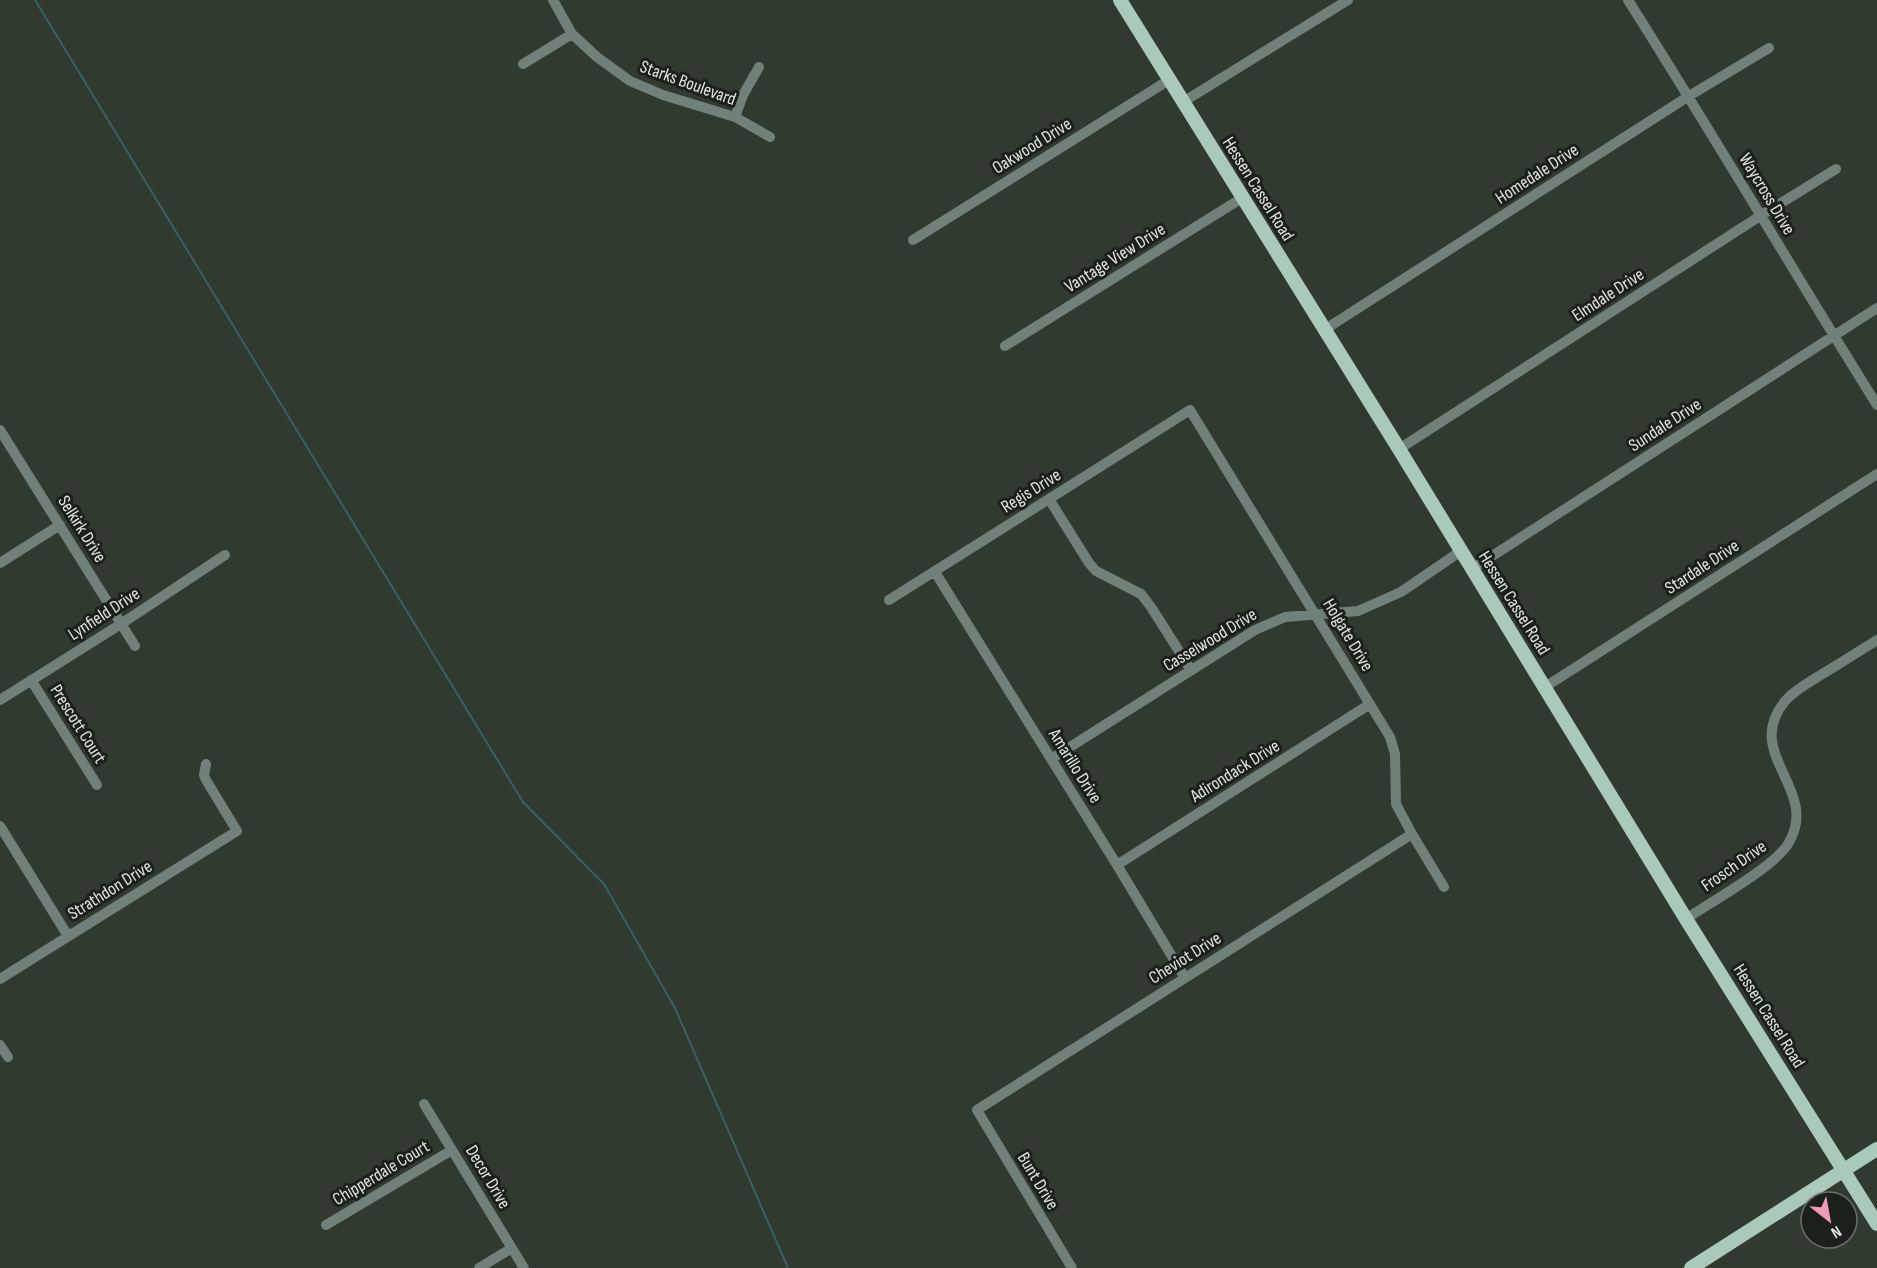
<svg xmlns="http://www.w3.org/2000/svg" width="1877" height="1268" viewBox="0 0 1877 1268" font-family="'Sofia Sans Condensed',sans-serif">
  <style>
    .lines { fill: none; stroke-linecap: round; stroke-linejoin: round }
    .stream { stroke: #386161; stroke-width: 2 }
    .minor { stroke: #718079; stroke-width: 10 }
    .major { stroke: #a9c9bb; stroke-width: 14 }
    .labels { text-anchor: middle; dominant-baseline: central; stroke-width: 6; stroke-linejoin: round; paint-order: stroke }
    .street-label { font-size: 18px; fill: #e1e7df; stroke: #1b201a }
  </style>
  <rect width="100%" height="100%" fill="#313a2e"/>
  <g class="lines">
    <path class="stream" d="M 35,0 L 523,802 L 604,884 L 675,1008 L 788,1268"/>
    <path class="minor" d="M 553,0 L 572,34 L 597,57 L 630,81 L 663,95 L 735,117 L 770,137
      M 1628,0 C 1713,134 1793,271 1877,405
      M 523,64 L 572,34
      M 1183,102 L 1348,0
      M 735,117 L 743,95 L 759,67
      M 913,240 L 1169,80
      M 1324,330 L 1689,96 L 1769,48
      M 1005,346 L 1242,198
      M 0,430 L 135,646
      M 1399,449 L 1760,216 L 1836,169
      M 1049,499 L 1089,563 L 1096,571 L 1141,594 L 1151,607 L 1191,670
      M 0,563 L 60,525
      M 1472,569 L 1877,308
      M 935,572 L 1117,865 L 1185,978
      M 889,600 L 1190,410 L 1390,737 L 1395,754 L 1396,804 L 1412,834 L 1444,887
      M 31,680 L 97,785
      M 1545,687 L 1877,474
      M 0,700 L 121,624 L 225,555
      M 1051,759 L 1255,630 L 1285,617 L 1358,611 L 1401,592 L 1461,551
      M 0,826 L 68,936
      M 1117,865 L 1370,704
      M 1686,919 C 1711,902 1774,867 1788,844 C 1822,789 1740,754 1786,700 C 1795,690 1808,683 1819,676 C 1839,664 1858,652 1877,640
      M 0,979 L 237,831 L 206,780 L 204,775 L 206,764
      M 0,1045 L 8,1057
      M 424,1104 L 524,1268
      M 326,1225 L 452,1150
      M 479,1268 L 512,1248
      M 1072,1268 L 977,1110 L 1412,834"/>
    <path class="major" d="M 1120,0 L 1399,449 L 1686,919 L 1877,1224
      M 1691,1268 L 1877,1149"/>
  </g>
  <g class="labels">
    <g class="street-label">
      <text transform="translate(688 83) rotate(20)">Starks Boulevard</text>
      <text transform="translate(1032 146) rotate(-32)">Oakwood Drive</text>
      <text transform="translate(1537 174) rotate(-33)">Homedale Drive</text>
      <text transform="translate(1258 189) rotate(58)">Hessen Cassel Road</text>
      <text transform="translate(1767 194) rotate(59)">Waycross Drive</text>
      <text transform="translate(1115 258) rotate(-32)">Vantage View Drive</text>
      <text transform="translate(1608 295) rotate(-33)">Elmdale Drive</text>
      <text transform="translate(1665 425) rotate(-33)">Sundale Drive</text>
      <text transform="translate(1031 491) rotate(-32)">Regis Drive</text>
      <text transform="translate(82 529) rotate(58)">Selkirk Drive</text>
      <text transform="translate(1702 567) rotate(-33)">Stardale Drive</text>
      <text transform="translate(1514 603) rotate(58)">Hessen Cassel Road</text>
      <text transform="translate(104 614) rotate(-33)">Lynfield Drive</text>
      <text transform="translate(1348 635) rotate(59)">Holgate Drive</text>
      <text transform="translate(1210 640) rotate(-31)">Casselwood Drive</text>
      <text transform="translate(78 724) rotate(58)">Prescott Court</text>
      <text transform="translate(1075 766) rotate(58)">Amarillo Drive</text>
      <text transform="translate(1235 771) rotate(-32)">Adirondack Drive</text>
      <text transform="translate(1734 866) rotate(-35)">Frosch Drive</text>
      <text transform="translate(110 890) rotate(-32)">Strathdon Drive</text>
      <text transform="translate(1185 958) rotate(-32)">Cheviot Drive</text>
      <text transform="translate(1769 1016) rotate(58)">Hessen Cassel Road</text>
      <text transform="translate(381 1173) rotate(-31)">Chipperdale Court</text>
      <text transform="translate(488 1177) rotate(59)">Decor Drive</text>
      <text transform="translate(1038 1181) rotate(59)">Bunt Drive</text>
    </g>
  </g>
  <g transform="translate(1829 1220) rotate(149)"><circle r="28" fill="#1b201a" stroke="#6a7069" stroke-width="1.5"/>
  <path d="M0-4.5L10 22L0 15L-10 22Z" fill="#f09ab7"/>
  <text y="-9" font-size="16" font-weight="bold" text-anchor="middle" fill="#e1e7df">N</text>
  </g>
</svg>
